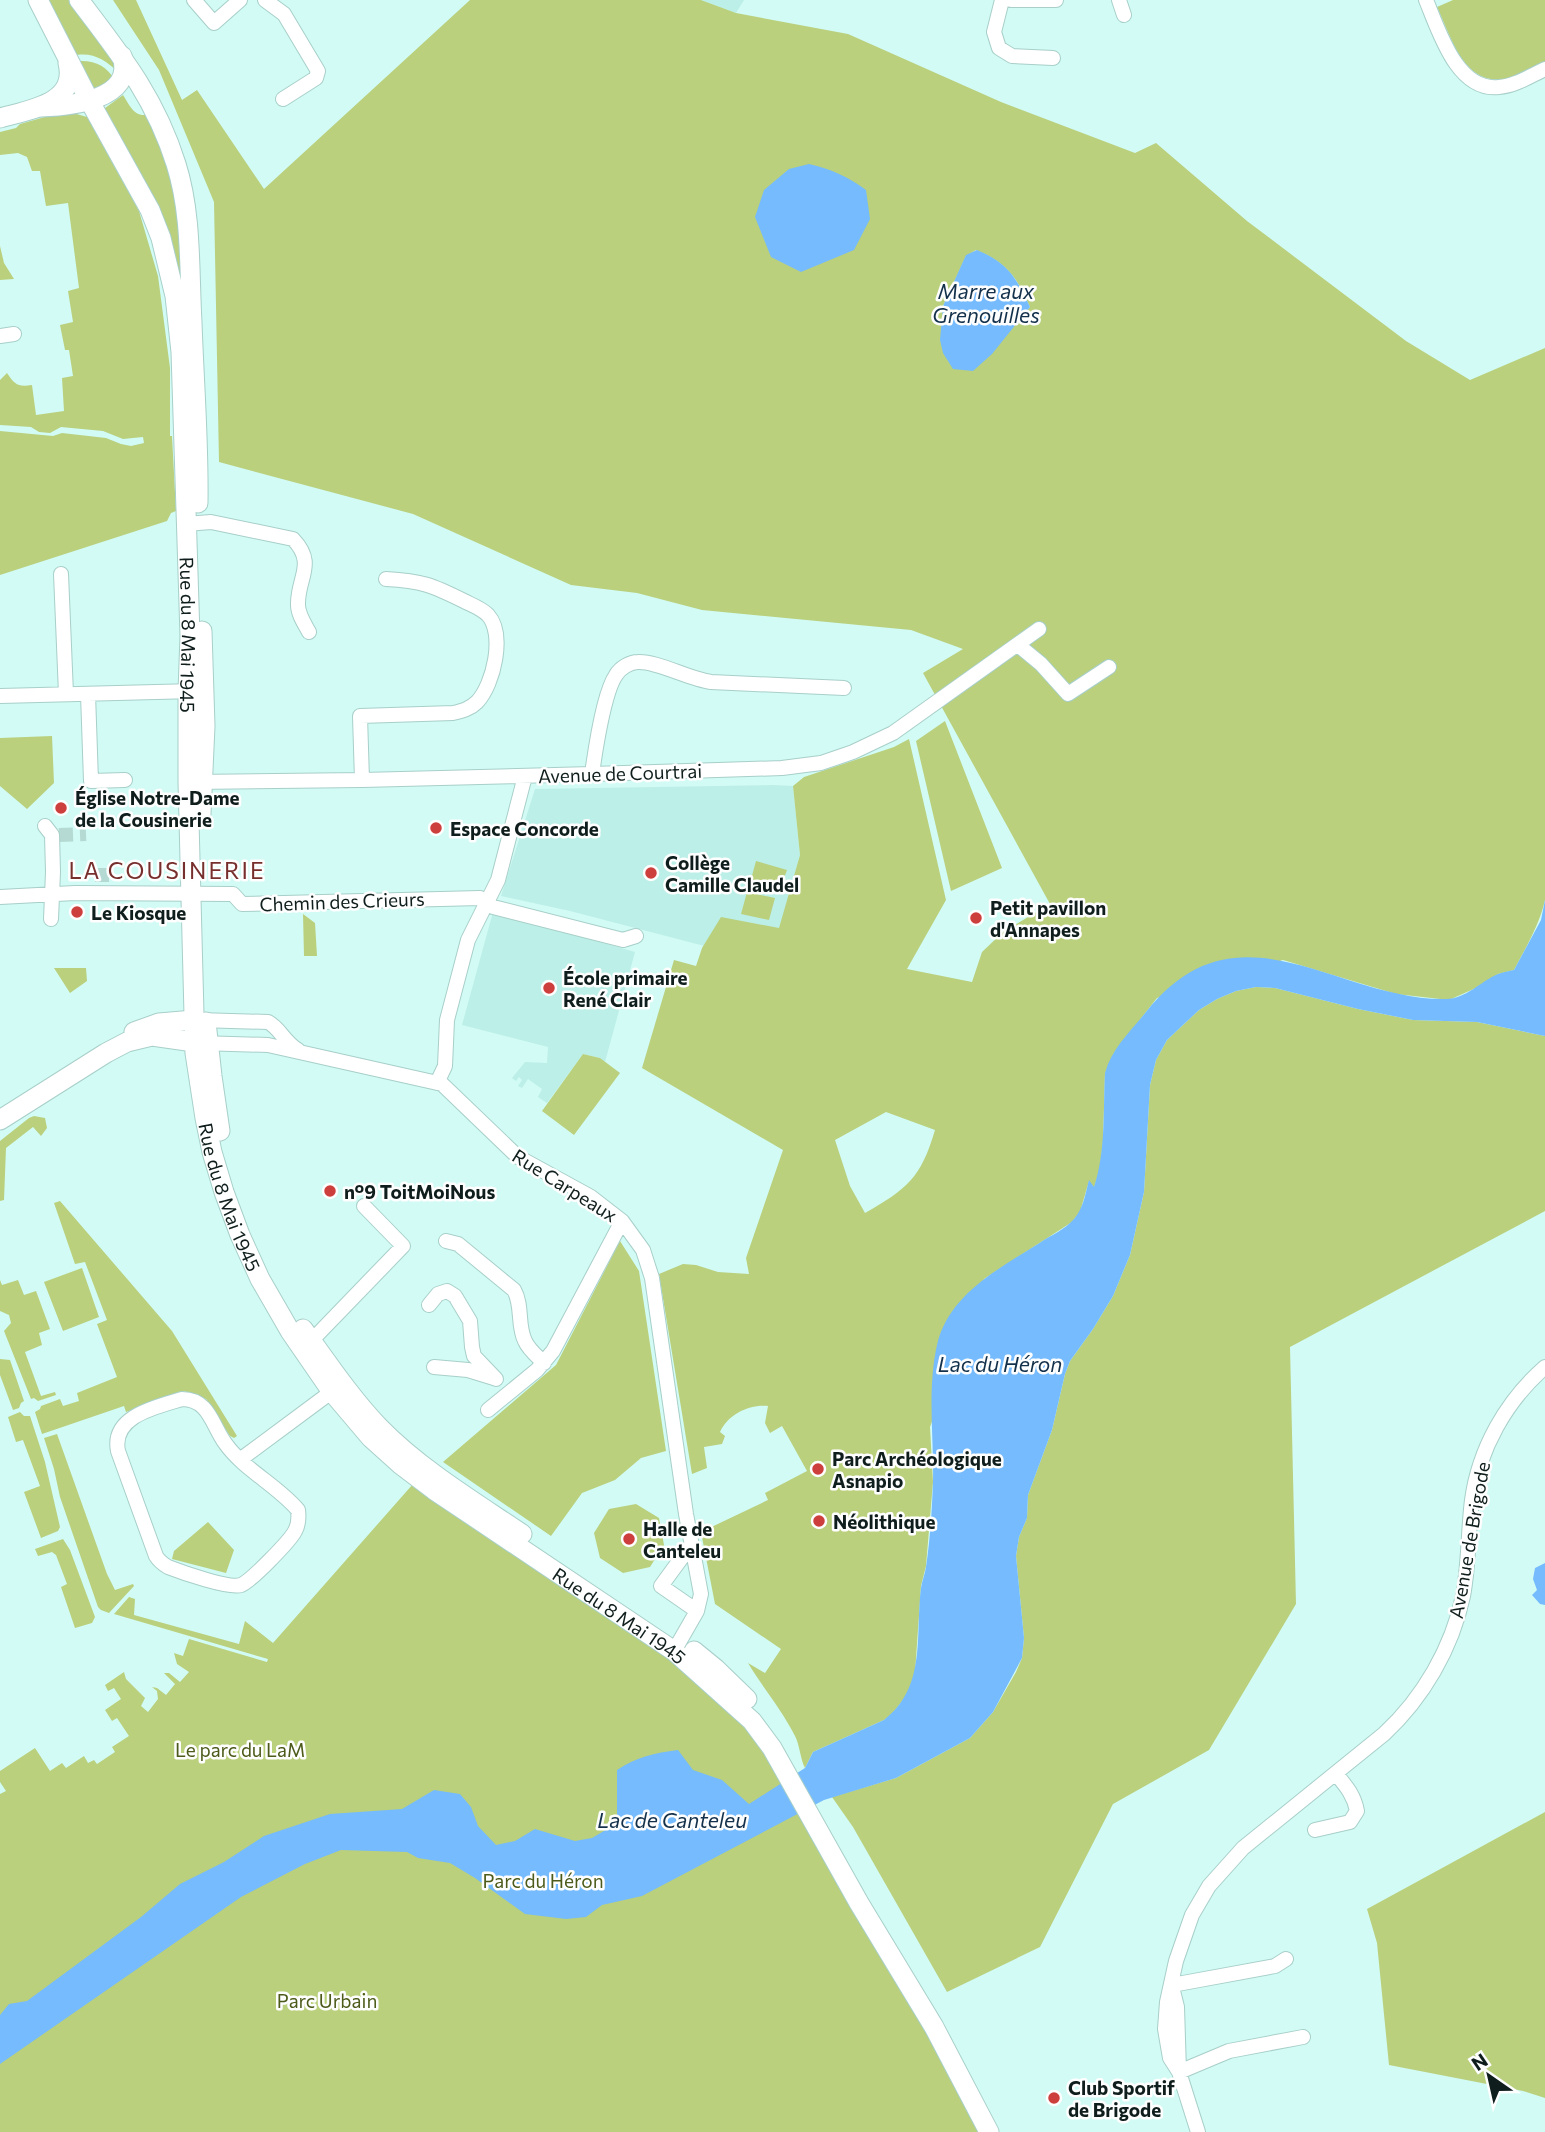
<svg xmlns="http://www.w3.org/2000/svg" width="1545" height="2132" viewBox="0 0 1545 2132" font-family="Commissioner,sans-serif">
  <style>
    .built { fill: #bcefe7 }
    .green { fill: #bad07d; fill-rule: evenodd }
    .water { fill: #75bbfe }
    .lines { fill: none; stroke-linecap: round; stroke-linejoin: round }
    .street-tunnel { stroke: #b5dad4; stroke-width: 14; stroke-dasharray: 14 7; stroke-linecap: butt }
    .street-casing { stroke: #a8cfc9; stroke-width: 16 }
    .secondary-casing { stroke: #a8cfc9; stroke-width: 21 }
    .street { stroke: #fff; stroke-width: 14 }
    .secondary { stroke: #fff; stroke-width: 19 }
    .poi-dot { fill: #cd3f3d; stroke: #fefefe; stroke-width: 2.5 }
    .labels { text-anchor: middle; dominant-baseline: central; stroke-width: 5; stroke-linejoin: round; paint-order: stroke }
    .street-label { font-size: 19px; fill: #0f1e1c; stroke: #fefefe }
    .poi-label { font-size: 19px; font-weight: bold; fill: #0f1e1c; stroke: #fefefe; text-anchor: start }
    .park-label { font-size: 19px; fill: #4c5b1a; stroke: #fefefe }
    .water-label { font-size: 21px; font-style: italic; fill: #14314c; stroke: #fefefe }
    .quarter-label { font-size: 23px; letter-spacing: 2px; fill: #762f2c; stroke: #fefefe }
  </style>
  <rect width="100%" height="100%" fill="#d2fbf5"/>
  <path class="built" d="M 701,0 L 744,0 L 736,13 Z
    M 773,785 L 793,786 L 800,855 L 770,963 L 570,911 L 501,896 L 535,789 Z
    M 493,912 L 635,952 L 605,1062 L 600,1058 L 583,1054 L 547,1103 L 538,1097 L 542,1089 L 528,1079 L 522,1088 L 518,1086 L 522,1080 L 519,1077 L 516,1081 L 512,1078 L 525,1062 L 547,1063 L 548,1047 L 462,1025 Z"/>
  <path class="green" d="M 44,0 L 74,0 L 115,51 L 119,73 C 105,59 91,51 72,56 Z
    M 113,0 L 136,0 L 182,100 L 197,90 L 264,189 L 470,0 L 701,0 L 736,13 L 848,34 L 1001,102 L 1135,153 L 1156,143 L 1247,221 L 1406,341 L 1470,380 L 1545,348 L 1545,900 C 1539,926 1526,947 1514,970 L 1498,974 L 1478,987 L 1449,1000 L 1396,994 L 1283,960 L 1157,998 L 1139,1021 L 1105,1073 L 1103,1141 L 1100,1169 L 1094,1188 L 1089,1181 L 1080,1212 L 1072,1222 L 984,1279 L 930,1427 L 933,1482 L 926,1566 L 921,1586 L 915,1673 L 907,1695 L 892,1714 L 884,1720 L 813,1752 L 805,1768 C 800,1758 800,1746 795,1736 C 782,1710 763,1688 748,1663 L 765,1673 L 781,1649 L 715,1604 L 701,1532 L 768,1500 L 765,1493 L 807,1471 L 782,1426 L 770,1433 L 765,1423 L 768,1406 C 750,1404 728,1414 720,1432 L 725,1436 L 722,1444 L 704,1447 L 707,1468 L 692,1474 L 659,1274 L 683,1264 L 696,1265 L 718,1272 L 749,1274 L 746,1258 L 783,1150 L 642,1068 L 674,960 L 696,966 L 702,948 L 721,917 L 779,928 L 800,855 L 793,786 L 804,777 L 894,747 L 909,739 L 946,900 L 907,969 L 972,982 L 982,952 L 1003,932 L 1050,904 L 923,673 L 963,649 L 911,630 L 702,610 L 637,593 L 571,585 L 413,514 L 219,462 L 214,202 L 159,70 ZM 976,250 C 1008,263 1017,278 1030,307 L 1000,342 L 943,306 L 966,256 ZM 886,1112 L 935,1130 C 921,1178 907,1189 865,1213 L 850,1186 L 835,1140 Z
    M 1453,0 L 1545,0 L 1545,63 C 1536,68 1526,74 1516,77 C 1465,92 1454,43 1437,7 Z
    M 78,61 C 96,60 106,66 116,81 L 91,93 Z
    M 123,95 C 130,106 135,119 150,114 L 175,175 L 188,329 L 176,280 L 101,111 Z
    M 66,111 L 87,117 L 139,211 L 158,276 L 170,368 L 170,436 L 172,436 L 176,511 L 171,513 L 167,521 L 0,575 L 0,431 L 53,436 L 62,433 L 106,438 L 121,444 L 131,446 L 144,443 L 143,437 L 123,439 L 103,431 L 61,427 L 50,433 L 39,432 L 31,427 L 0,425 L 0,380 L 7,373 C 15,385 18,387 32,385 L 36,415 L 64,411 L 62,378 L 73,376 L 69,350 L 65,350 L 60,325 L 73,322 L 68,291 L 79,288 L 68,203 L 46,206 L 40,171 L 32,171 L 27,157 L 18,153 L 0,155 L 0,132 L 16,128 L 20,124 Z
    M 0,246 L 4,263 L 14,279 L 0,280 Z
    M 945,721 L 1002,868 L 951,891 L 916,741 Z
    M 52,736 L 54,783 L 27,809 L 0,786 L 0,738 Z
    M 756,861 L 787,870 L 780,889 L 750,883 Z
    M 747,892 L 775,898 L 769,920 L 741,914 Z
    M 303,914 L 315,923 L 317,956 L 304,956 Z
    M 54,968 L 86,968 L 87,981 L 70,993 Z
    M 1256,987 L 1275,988 L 1358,1009 L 1413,1020 L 1477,1022 L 1545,1036 L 1545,1211 L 1290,1347 L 1296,1604 L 1209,1750 L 1113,1804 L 1040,1947 L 947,1992 L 853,1827 L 832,1797 L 896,1778 L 970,1738 L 993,1712 L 1016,1672 L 1022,1658 L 1024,1638 L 1016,1556 L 1019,1537 L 1027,1518 L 1028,1495 L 1052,1430 L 1065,1374 L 1070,1361 L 1093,1329 L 1113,1296 L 1130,1255 L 1144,1192 L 1150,1085 L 1156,1060 L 1167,1040 L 1199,1010 L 1217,999 L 1236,991 Z
    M 583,1054 L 600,1058 L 620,1073 L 574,1135 L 542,1111 Z
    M 34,1116 L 45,1118 L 47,1128 L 41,1136 L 33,1127 L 6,1148 L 4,1200 L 0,1201 L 0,1141 L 29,1118 Z
    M 60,1201 L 172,1331 L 237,1436 L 234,1438 L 230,1436 L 206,1399 L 184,1391 L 126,1412 L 124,1406 L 42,1434 L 35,1412 L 40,1409 L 41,1406 L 60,1399 L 63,1406 L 79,1401 L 77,1393 L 117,1377 L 97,1324 L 107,1320 L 85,1262 L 75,1264 L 54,1203 Z
    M 620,1241 L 639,1271 L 666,1451 L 641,1458 L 615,1480 L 582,1493 L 551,1536 L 443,1462 L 556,1365 Z
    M 82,1268 L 99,1317 L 63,1331 L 44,1282 Z
    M 0,1280 L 2,1285 L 18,1280 L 24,1295 L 36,1291 L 50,1329 L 39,1333 L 42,1345 L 25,1352 L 41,1396 L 55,1392 L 56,1395 L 38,1401 L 34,1398 L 31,1399 L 4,1331 L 11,1323 L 9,1315 L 0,1311 Z
    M 0,1359 L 10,1360 L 24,1401 L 21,1403 L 19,1408 L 13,1410 L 0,1375 Z
    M 20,1412 L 24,1416 L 30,1416 L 45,1462 L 60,1527 L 58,1531 L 41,1538 L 24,1492 L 40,1486 L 23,1440 L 16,1442 L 8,1417 Z
    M 57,1434 L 107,1574 L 115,1590 L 133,1584 L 134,1586 L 109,1613 L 101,1610 L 98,1607 L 60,1497 L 54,1469 L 44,1438 Z
    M 413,1484 L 669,1655 L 738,1714 L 805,1815 L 982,2132 L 0,2132 L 0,1794 L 6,1791 L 0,1782 L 0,1771 L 35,1748 L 50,1771 L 62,1763 L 66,1768 L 84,1756 L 88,1763 L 94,1760 L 97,1764 L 115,1752 L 112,1747 L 129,1736 L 117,1718 L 112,1721 L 105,1710 L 121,1699 L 114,1688 L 108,1691 L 105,1685 L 124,1672 L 126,1679 L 145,1698 L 141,1706 L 148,1712 L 158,1699 L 157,1691 L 152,1687 L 157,1688 L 166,1695 L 175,1684 L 164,1673 L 169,1673 L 180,1682 L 189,1672 L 177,1664 L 174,1653 L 183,1656 L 189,1639 L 267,1662 L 268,1659 L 114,1614 L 129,1597 L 135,1599 L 134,1615 L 239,1644 L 245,1621 L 273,1643 Z
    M 636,1504 L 659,1518 L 664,1545 L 650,1567 L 623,1573 L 600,1558 L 594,1533 L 609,1509 Z
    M 208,1522 L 234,1550 L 226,1573 L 172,1559 L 174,1551 Z
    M 63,1539 L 70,1550 L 95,1617 L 92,1623 L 75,1628 L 61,1587 L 67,1584 L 56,1555 L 52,1552 L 38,1556 L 35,1549 Z
    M 1545,1812 L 1545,2098 L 1523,2091 L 1389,2065 L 1377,1943 L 1367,1909 Z"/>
  <path class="water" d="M 809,164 C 831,169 847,176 866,190 L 870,219 L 854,250 L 801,272 L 771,257 L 755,217 L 764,190 L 789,169 Z
    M 977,250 C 1008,263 1016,277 1030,307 L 992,354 L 973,371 L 953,369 L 943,353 L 940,340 L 943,306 L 966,255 Z
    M 1545,900 L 1545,1036 L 1477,1022 L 1413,1020 L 1358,1009 L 1275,988 L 1256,987 L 1236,991 L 1217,999 L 1199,1010 L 1167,1040 L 1156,1060 L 1150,1085 L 1144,1192 L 1130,1255 L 1113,1296 L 1093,1329 L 1070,1361 L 1065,1374 L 1052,1430 L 1028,1495 L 1027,1518 L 1019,1537 L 1016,1556 L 1024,1638 L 1022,1658 L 993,1712 L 970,1738 L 896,1778 L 824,1800 L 642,1896 L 602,1905 L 586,1917 L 566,1919 L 525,1914 L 475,1878 L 450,1863 L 418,1858 L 407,1852 L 341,1850 L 305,1864 L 241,1897 L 0,2064 L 0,2015 L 9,2004 L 27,2001 L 141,1917 L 180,1884 L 224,1862 L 264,1836 L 330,1814 L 402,1809 L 434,1790 L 460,1794 L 471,1807 L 478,1826 L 496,1845 L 515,1841 L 535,1829 L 575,1841 L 592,1838 L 609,1828 L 617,1815 L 617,1770 C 637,1757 654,1753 678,1750 L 693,1770 L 722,1780 L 749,1804 L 805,1768 L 813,1752 L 884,1720 C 927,1687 915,1635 921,1588 C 922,1581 925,1574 926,1567 C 930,1541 932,1509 933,1482 C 934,1437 927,1390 937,1345 C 949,1292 1003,1267 1044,1240 C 1056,1233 1070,1226 1077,1215 C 1084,1205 1086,1191 1089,1180 L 1094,1187 C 1106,1151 1103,1111 1105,1073 C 1112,1048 1130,1032 1146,1012 C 1238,896 1338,1001 1446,999 C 1466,999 1481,981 1498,974 C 1503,972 1509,971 1514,970 L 1541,920 Z
    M 1545,1563 L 1545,1605 L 1540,1604 L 1532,1595 L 1537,1590 L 1533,1579 L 1535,1568 Z"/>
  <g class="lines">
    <path class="street-tunnel" d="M 59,835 L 86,834
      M 102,882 L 102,866"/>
    <g class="street-casing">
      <path id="street" d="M 194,0 L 214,23 L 240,0
        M 265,0 L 284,14 L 318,71 L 316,78 L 283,99
        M 1002,0 L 994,32 L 999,48 L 1012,56 L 1053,58
        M 1011,0 L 1056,0
        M 1119,0 L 1124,15
        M 1426,0 C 1439,31 1457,92 1499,87 C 1515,86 1530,76 1545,69
        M 0,336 L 14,334
        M 186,524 L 211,522 L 293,539 C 317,564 297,578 298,605 C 298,614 304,623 309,632
        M 61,574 L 66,694
        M 1018,645 L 1041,664 L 1068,694 L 1109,667
        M 88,694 L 91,781 L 125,780
        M 0,696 L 195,691
        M 592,774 C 595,752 604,692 616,675 C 620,668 630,662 638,662 C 657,661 689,679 711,682 L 844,688
        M 362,780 L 360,716 L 453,713 C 462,711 470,709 477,702 C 494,684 505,634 488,615 C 481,608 472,605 464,601 C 432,585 422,581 386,579
        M 193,782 L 362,780 L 592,774 L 782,768 L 821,763 L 853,752 L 893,733 L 1039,629
        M 45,826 L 52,835 L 53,872 L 51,919
        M 0,897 L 75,893 L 233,894 L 242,904 L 480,898 L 493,907 L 623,940 L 636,936
        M 198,1020 L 268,1022 C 280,1028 284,1042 298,1050
        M 199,1043 L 268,1045 L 442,1084 L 518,1157 L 591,1197 L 622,1221 L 643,1250 L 652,1278 L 686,1514 L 701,1594 L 697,1611 L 674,1651
        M 437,1083 L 445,1066 L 447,1020 L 468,940 L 498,880 L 525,776
        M 446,1241 L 458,1244 L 514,1290 C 523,1306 517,1325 525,1341 C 529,1350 537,1356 544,1363
        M 429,1305 L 438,1294 L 447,1291 L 455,1296 L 470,1321 L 472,1347 L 474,1356 L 496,1379
        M 304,1345 L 318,1334 L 403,1246 L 364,1206
        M 434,1367 L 468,1370 L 494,1378
        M 182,1399 C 209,1399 212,1425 225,1443 C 244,1470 277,1485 298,1510 C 299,1518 299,1524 295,1531 C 290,1541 251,1581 241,1585 C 229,1589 181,1572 168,1567 C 163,1564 159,1561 156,1556 L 118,1451 C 111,1416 156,1407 182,1399 Z
        M 488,1410 L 537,1370 L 553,1351 L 622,1221
        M 241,1459 L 338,1387
        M 691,1545 L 661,1586 L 697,1611
        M 1315,1830 L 1350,1822 L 1357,1811 C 1354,1795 1346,1786 1336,1774
        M 1172,1985 L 1275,1966 L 1286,1959
        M 1172,1987 L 1177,2007 L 1179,2071
        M 1179,2072 L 1229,2051 L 1303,2037
        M 1198,2132 L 1179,2072 L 1170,2058 L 1165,2029 L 1167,2002 L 1176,1961 L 1192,1915 L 1209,1886 L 1243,1848 L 1384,1734 C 1423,1698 1452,1648 1463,1596 C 1469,1565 1468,1532 1472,1500 C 1479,1449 1506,1401 1545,1367"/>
    </g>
    <g class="secondary-casing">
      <g id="secondary">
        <path id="s1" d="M 38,0 L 89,100 L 150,210 L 161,238 L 175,296 L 181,352 L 190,636 L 188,691 L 188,782 L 195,1053 L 205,1118 L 212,1152 L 224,1192 L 240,1235 L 260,1279 L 290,1331 L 332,1392 L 371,1438 L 401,1465 L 434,1490 L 674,1651 L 752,1721 L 772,1748 L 859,1903 L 934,2027 L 989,2132"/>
        <path d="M 79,0 C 120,54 155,97 176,164 C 192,214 189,270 192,322 C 194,382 199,442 198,503"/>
        <path d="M 41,107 C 70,106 136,100 122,56"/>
        <path d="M 0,118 C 28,110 78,104 68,63"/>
        <path d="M 201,814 L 205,726 L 202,631"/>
        <path d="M 206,1022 L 212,1076 L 220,1131"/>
        <path d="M 134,1032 L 159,1023 L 194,1020"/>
        <path d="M 0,1120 L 106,1053 L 127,1042 L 152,1036 L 194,1042"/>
        <path d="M 303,1329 C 327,1362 351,1398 379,1427 C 420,1469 473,1501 522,1534"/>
        <path d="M 694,1651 L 716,1669 L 747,1699"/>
      </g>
    </g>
    <use href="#street" class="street"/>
    <use href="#secondary" class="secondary"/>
  </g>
  <g class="poi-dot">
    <circle cx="61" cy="808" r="7"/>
    <circle cx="436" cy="828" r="7"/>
    <circle cx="651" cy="873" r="7"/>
    <circle cx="77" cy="912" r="7"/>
    <circle cx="976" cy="918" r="7"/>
    <circle cx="549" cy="988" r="7"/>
    <circle cx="330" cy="1191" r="7"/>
    <circle cx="818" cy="1469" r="7"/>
    <circle cx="819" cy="1521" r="7"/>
    <circle cx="629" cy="1539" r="7"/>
    <circle cx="1054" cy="2098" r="7"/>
  </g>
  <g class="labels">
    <g class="street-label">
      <text stroke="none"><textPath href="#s1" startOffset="667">Rue du 8 Mai 1945</textPath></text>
      <text transform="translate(620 773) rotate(-2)">Avenue de Courtrai</text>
      <text transform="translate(342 901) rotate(-2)">Chemin des Crieurs</text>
      <text transform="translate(565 1185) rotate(32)">Rue Carpeaux</text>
      <text stroke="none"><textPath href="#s1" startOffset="1234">Rue du 8 Mai 1945</textPath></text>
      <text transform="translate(1469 1540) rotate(-80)">Avenue de Brigode</text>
      <text stroke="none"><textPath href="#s1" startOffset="1822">Rue du 8 Mai 1945</textPath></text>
    </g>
    <g class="poi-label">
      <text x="75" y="797">Église Notre-Dame<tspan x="75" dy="22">de la Cousinerie</tspan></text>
      <text x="450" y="828">Espace Concorde</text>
      <text x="665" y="862">Collège<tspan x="665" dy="22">Camille Claudel</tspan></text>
      <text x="990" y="907">Petit pavillon<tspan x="990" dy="22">d'Annapes</tspan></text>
      <text x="91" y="912">Le Kiosque</text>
      <text x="563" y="977">École primaire<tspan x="563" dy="22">René Clair</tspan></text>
      <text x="344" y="1191">n°9 ToitMoiNous</text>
      <text x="832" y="1458">Parc Archéologique<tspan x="832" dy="22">Asnapio</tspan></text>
      <text x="833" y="1521">Néolithique</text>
      <text x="643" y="1528">Halle de<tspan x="643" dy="22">Canteleu</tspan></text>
      <text x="1068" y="2087">Club Sportif<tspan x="1068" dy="22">de Brigode</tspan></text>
    </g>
    <g class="park-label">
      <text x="240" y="1749">Le parc du LaM</text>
      <text x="543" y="1880">Parc du Héron</text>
      <text x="327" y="2000">Parc Urbain</text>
    </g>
    <g class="water-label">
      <text x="986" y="290">Marre aux<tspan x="986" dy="24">Grenouilles</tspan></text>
      <text x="1000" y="1363">Lac du Héron</text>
      <text x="672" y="1819">Lac de Canteleu</text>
    </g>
    <g class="quarter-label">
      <text x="167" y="870">LA COUSINERIE</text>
    </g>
  </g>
  <g transform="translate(1489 2076) rotate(326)" stroke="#fefefe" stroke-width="5" paint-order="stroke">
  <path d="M0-5L12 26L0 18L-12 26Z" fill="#0f1e1c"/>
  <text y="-10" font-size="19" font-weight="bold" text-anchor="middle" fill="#0f1e1c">N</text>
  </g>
</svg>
